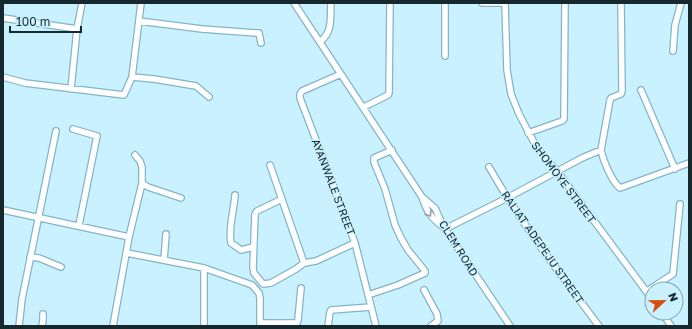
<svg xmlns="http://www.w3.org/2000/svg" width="692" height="329" viewBox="0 0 692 329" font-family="'Golos Text',sans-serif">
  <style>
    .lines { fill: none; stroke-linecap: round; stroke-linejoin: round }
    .minor-casing { stroke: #84b5c6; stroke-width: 8 }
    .minor { stroke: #fff; stroke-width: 5.5 }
    .oneway { stroke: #969fa1 }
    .labels { text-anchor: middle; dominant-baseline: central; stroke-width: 3; stroke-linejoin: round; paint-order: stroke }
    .street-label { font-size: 11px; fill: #15292f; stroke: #c9f1ff }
  </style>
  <rect width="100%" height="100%" fill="#c9f1ff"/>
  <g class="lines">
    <g class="minor-casing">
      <path id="minor" d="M 294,3 L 422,197 L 435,208 L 443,226 L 510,326
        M 445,3 L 445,56
        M 482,3 L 505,3
        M 505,3 L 507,70 L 511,94 L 519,114 L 537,148 L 557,171 L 652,299
        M 621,3 L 622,91 L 621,94 L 611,98 L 610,100 L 601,150 C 603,160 612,182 620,188 L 689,163
        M 3,18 L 77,29
        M 139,21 L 202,29 L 257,33 L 259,33 L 261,43
        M 321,41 C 333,31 330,18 331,3
        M 673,51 L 675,25 L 681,3
        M 341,74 L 302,91 L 300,94 L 300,98 L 355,243 L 376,326
        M 3,77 L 25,83 L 124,95 L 132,77 L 141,3
        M 132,77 L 154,79 L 196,86 L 209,97
        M 71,89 L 77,29 L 82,3
        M 641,90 L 675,169
        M 364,107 L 388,95 L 389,93 L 390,3
        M 73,129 L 97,136 L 79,225
        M 528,133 L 562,121 L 564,119 L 565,3
        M 270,165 L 304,263
        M 489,167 C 521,223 560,274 599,326
        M 142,183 L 148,187 L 181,198
        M 235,195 C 234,211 228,228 231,243 L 241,250 L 253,247
        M 422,197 C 426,210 431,218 442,226
        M 282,199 L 257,211 L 255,214 L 253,268 L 254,273 L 263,284 L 271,283 L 296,269 L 304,263 L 316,261 L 355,243
        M 3,210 L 129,237
        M 445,229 L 507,198 L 582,158 L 601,150
        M 127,253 L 204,268 L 252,285 L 259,293 L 260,298 L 260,326
        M 30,257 L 39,258 L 61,267
        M 164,260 L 166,234
        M 424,290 L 437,314 L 438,321 L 431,326
        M 647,291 L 673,274 L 680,204
        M 368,295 L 398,285 L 425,273 L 425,271 L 408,250 L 401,238 L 395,225 L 385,189 L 374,162 L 374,158 L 392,150
        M 662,313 L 671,326
        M 260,323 L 297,323 L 298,320 L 301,288
        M 19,326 L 22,299 L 56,131
        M 42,326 L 43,320 L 43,314
        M 113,326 L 129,237 L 142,183 L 142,167 L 140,161 L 135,155
        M 204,326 L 204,268
        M 328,326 L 330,312 L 331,310 L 371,307"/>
    </g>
    <use href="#minor" class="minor"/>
  </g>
  <defs><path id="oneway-chevron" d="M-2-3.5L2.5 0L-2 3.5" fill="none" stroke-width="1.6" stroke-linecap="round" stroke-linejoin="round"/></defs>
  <use class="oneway" href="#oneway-chevron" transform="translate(429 214) rotate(57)"/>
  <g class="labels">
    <g class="street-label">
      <text transform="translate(564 182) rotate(53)">SHOMOYE STREET</text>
      <text transform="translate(334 187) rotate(69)">AYANWALE STREET</text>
      <text transform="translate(543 247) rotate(55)">RALIAT ADEPEJU STREET</text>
      <text transform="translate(459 248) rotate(58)">CLEM ROAD</text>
    </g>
  </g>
  <rect width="692" height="329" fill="none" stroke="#15292f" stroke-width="8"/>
  <g transform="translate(664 301) rotate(68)"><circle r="19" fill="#c9f1ff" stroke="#81a1ac"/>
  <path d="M0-3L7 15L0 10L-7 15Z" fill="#d44e10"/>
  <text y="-6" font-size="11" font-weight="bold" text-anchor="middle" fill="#15292f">N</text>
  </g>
  <path d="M10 26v6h71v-6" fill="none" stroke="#15292f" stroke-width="2"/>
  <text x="16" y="26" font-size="12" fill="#15292f" stroke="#c9f1ff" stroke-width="3" paint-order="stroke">100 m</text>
</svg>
